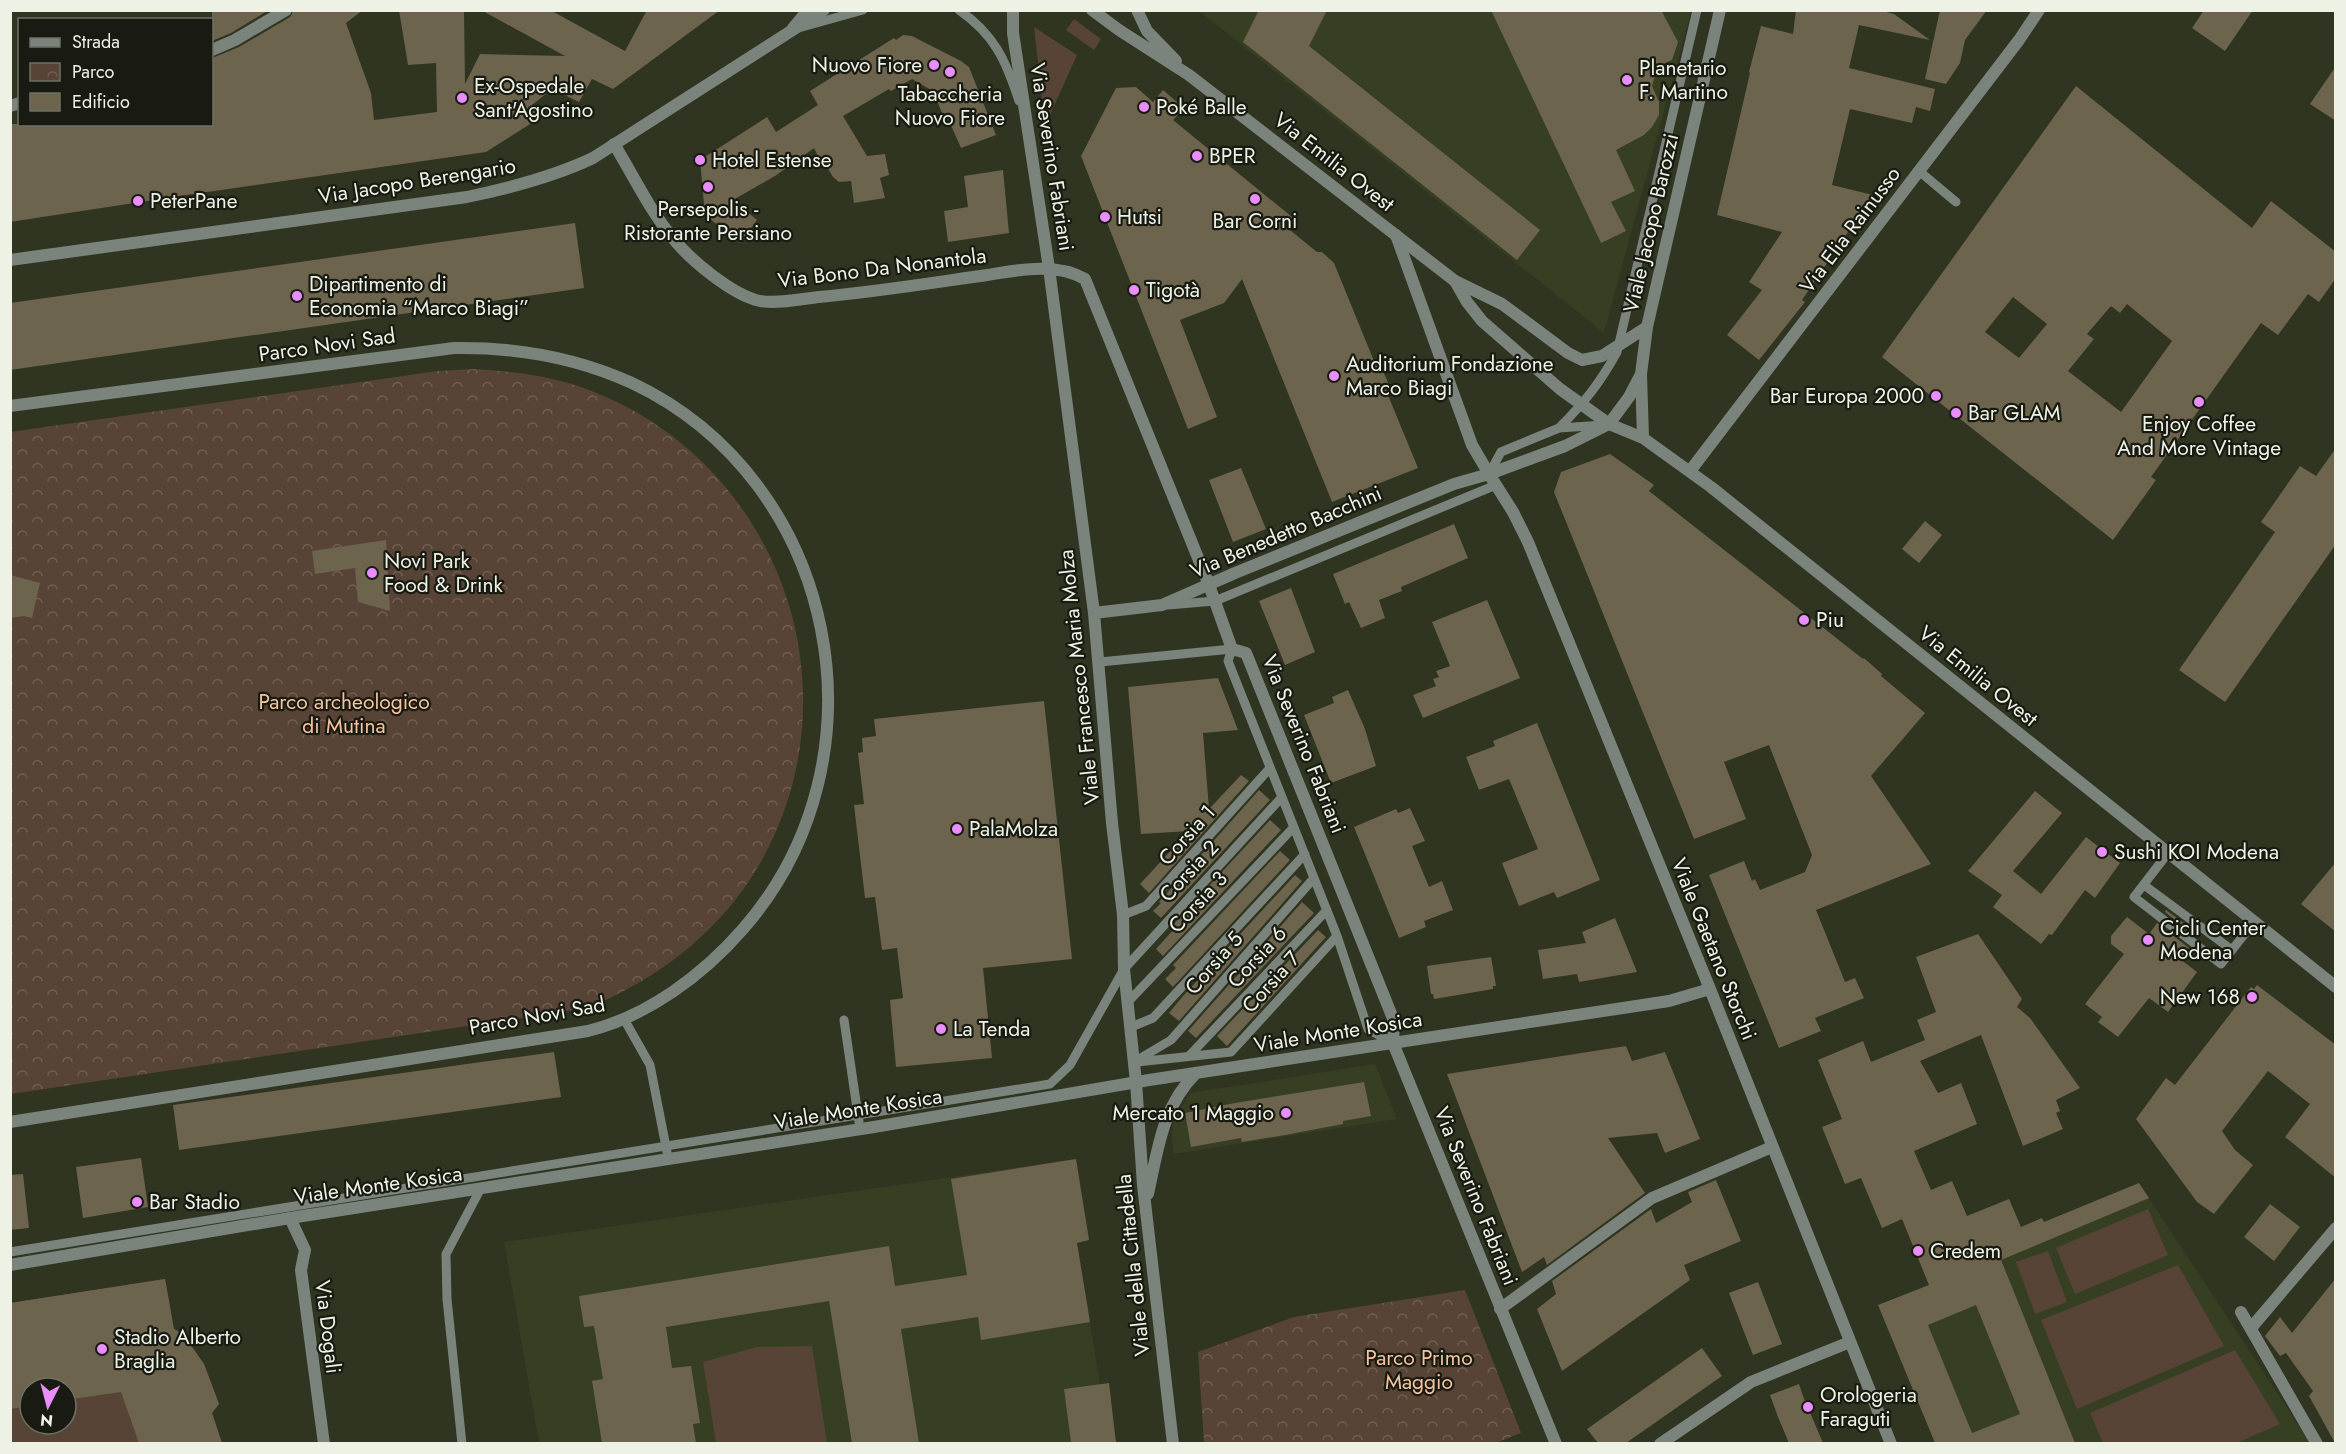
<svg xmlns="http://www.w3.org/2000/svg" width="2346" height="1454" viewBox="0 0 2346 1454" font-family="Jost,sans-serif">
  <style>
    .built { fill: #373f23 }
    .grass { fill: #574436; fill-rule: evenodd }
    .park { fill: url(#park-crowns) }
    .building { fill: #6d644d; fill-rule: evenodd }
    .lines { fill: none; stroke-linecap: round; stroke-linejoin: round }
    .service { stroke: #7a847d; stroke-width: 9 }
    .pedestrian { stroke: #7a847d; stroke-width: 12 }
    .minor { stroke: #7a847d; stroke-width: 12 }
    .tertiary { stroke: #7a847d; stroke-width: 12 }
    .poi-dot { fill: #ea8dfd; stroke: #191b12; stroke-width: 2 }
    .labels { text-anchor: middle; dominant-baseline: central; stroke-width: 4.5; stroke-linejoin: round; paint-order: stroke }
    .poi-label { font-size: 21px; fill: #eef2e5; stroke: #191b12; text-anchor: start }
    .street-label { font-size: 21px; fill: #eef2e5; stroke: #191b12 }
    .park-label { font-size: 21px; fill: #f7c39e; stroke: #191b12 }
  </style>
  <defs>
    <pattern id="park-crowns" width="20" height="18" patternUnits="userSpaceOnUse" patternTransform="scale(1.5)"><rect width="20" height="18" fill="#574436"/><path d="M2 6a3 3 0 1 1 6 0M12 15a3 3 0 1 1 6 0" fill="none" stroke="#6f5f53"/></pattern>
  </defs>
  <rect width="100%" height="100%" fill="#2f3520"/>
  <path class="built" d="M 1199,11 L 1691,11 L 1604,333 L 1534,277 Z
    M 1375,1064 L 1397,1119 L 1173,1154 L 1172,1134 L 1174,1120 L 1190,1093 Z
    M 1076,1159 L 1089,1240 L 1077,1243 L 1100,1384 L 1064,1389 L 1071,1443 L 539,1443 L 504,1242 Z
    M 2139,1183 L 2310,1443 L 1935,1443 L 1878,1305 L 1999,1258 L 1993,1243 Z"/>
  <path class="grass" d="M 1074,19 L 1101,39 L 1094,50 L 1066,30 Z
    M 1034,27 L 1077,55 L 1045,126 Z
    M 2148,1209 L 2168,1255 L 2075,1294 L 2056,1248 Z
    M 2048,1251 L 2067,1302 L 2035,1314 L 2016,1262 Z
    M 2178,1265 L 2224,1346 L 2077,1409 L 2041,1320 Z
    M 165,1279 L 172,1318 L 163,1322 L 183,1334 L 204,1364 L 219,1404 L 212,1413 L 222,1443 L 11,1444 L 11,1303 ZM 30,1388 L 66,1388 L 66,1424 L 30,1424 Z
    M 812,1346 L 827,1443 L 716,1443 L 703,1362 L 757,1347 Z
    M 2235,1350 L 2280,1424 L 2237,1443 L 2103,1443 L 2090,1413 Z"/>
  <path class="park" d="M 474,369 C 509,371 544,375 578,386 C 781,455 867,698 751,878 C 711,939 654,980 588,1008 L 11,1094 L 10,432 L 438,371 Z
    M 1465,1290 L 1521,1433 L 1493,1444 L 1204,1443 L 1198,1352 L 1294,1317 Z"/>
  <path class="building" d="M 212,10 L 269,10 L 231,33 L 212,41 Z
    M 294,10 L 363,10 L 346,23 L 371,93 L 374,120 L 437,112 L 436,63 L 408,65 L 399,10 L 464,10 L 465,84 L 480,54 L 565,56 L 481,10 L 550,10 L 625,51 L 647,10 L 720,10 L 613,89 L 592,79 L 579,102 L 552,89 L 532,105 L 538,119 L 486,152 L 186,195 L 10,222 L 10,124 L 212,124 L 212,58 L 239,47 L 290,17 Z
    M 1259,10 L 1327,10 L 1309,46 L 1540,230 L 1517,260 L 1243,42 Z
    M 1491,10 L 1661,10 L 1678,42 L 1672,60 L 1658,66 L 1652,86 L 1659,102 L 1659,115 L 1652,127 L 1644,135 L 1616,150 L 1635,191 L 1611,202 L 1626,231 L 1601,243 Z
    M 1796,10 L 1878,10 L 1894,14 L 1930,40 L 1859,25 L 1849,68 L 1935,89 L 1930,111 L 1916,107 L 1912,123 L 1850,109 L 1832,185 L 1873,195 L 1802,300 L 1805,302 L 1759,360 L 1727,335 L 1762,290 L 1749,282 L 1782,232 L 1717,215 L 1750,73 L 1749,72 L 1761,26 L 1793,34 Z
    M 1940,10 L 1987,10 L 1965,40 L 1960,63 L 1946,84 L 1925,79 Z
    M 2204,10 L 2253,10 L 2225,51 L 2192,28 Z
    M 903,35 L 912,36 L 961,61 L 969,67 L 996,135 L 961,148 L 946,114 L 942,113 L 933,91 L 912,79 L 891,91 L 889,89 L 843,116 L 867,156 L 885,154 L 889,175 L 880,178 L 885,198 L 854,203 L 851,181 L 839,182 L 833,177 L 826,165 L 823,166 L 814,148 L 775,176 L 733,200 L 757,220 L 740,243 L 705,215 L 700,160 L 767,117 L 776,132 L 818,105 L 810,91 L 894,38 L 896,40 Z
    M 2336,66 L 2336,121 L 2310,104 Z
    M 2076,86 L 2252,228 L 2271,201 L 2336,252 L 2336,278 L 2319,302 L 2308,294 L 2278,335 L 2261,323 L 2151,477 L 2156,480 L 2113,540 L 1882,357 ZM 2013,297 L 2047,324 L 2019,358 L 1985,332 ZM 2127,304 L 2172,341 L 2121,412 L 2068,371 L 2094,339 L 2087,334 L 2111,306 L 2120,313 Z
    M 1136,87 L 1153,102 L 1163,90 L 1184,108 L 1173,120 L 1297,221 L 1290,230 L 1317,252 L 1322,252 L 1334,263 L 1376,366 L 1380,364 L 1390,387 L 1385,388 L 1418,468 L 1332,502 L 1242,279 L 1224,303 L 1180,320 L 1217,417 L 1188,429 L 1081,156 L 1116,88 Z
    M 1003,170 L 1009,233 L 948,242 L 944,211 L 968,207 L 964,176 Z
    M 575,223 L 584,288 L 10,370 L 10,303 Z
    M 2336,448 L 2336,544 L 2225,702 L 2179,670 L 2275,532 L 2261,522 L 2300,466 L 2316,476 Z
    M 1610,454 L 1654,485 L 1649,491 L 1863,659 L 1864,658 L 1882,674 L 1881,676 L 1925,713 L 1871,776 L 1931,864 L 1816,910 L 1845,982 L 1855,978 L 1864,998 L 1815,1018 L 1821,1031 L 1779,1048 L 1709,875 L 1744,861 L 1752,881 L 1755,879 L 1760,890 L 1805,872 L 1812,855 L 1769,745 L 1724,762 L 1746,819 L 1694,839 L 1554,492 L 1561,472 Z
    M 1241,468 L 1266,529 L 1233,542 L 1209,480 Z
    M 1925,521 L 1942,535 L 1919,563 L 1902,549 Z
    M 1454,524 L 1468,558 L 1401,587 L 1402,591 L 1379,600 L 1385,618 L 1361,628 L 1349,602 L 1345,604 L 1333,574 Z
    M 386,540 L 390,611 L 358,602 L 355,568 L 315,574 L 312,551 Z
    M 10,575 L 40,583 L 32,618 L 24,616 L 10,618 Z
    M 1291,588 L 1315,652 L 1285,665 L 1259,601 Z
    M 1487,600 L 1520,678 L 1423,718 L 1413,695 L 1436,686 L 1433,679 L 1439,677 L 1436,671 L 1450,666 L 1432,622 Z
    M 1218,678 L 1238,730 L 1203,733 L 1209,809 L 1241,775 L 1249,781 L 1149,893 L 1140,884 L 1189,831 L 1141,834 L 1128,687 Z
    M 1348,690 L 1365,729 L 1376,766 L 1331,783 L 1304,715 L 1334,703 L 1332,697 Z
    M 1044,701 L 1072,959 L 983,968 L 992,1058 L 896,1067 L 890,1000 L 903,998 L 897,948 L 882,950 L 875,897 L 865,898 L 854,805 L 864,804 L 858,753 L 863,752 L 862,738 L 876,736 L 874,719 Z
    M 1537,723 L 1600,880 L 1557,898 L 1554,892 L 1519,906 L 1502,863 L 1538,849 L 1509,779 L 1479,790 L 1466,757 L 1495,746 L 1493,741 Z
    M 1259,790 L 1270,800 L 1161,918 L 1153,911 L 1161,903 L 1159,902 Z
    M 2035,791 L 2062,813 L 2013,871 L 2041,894 L 2086,837 L 2120,863 L 2095,898 L 2085,890 L 2052,935 L 2049,934 L 2041,944 L 1993,907 L 2002,895 L 1968,871 Z
    M 1410,808 L 1425,841 L 1412,846 L 1429,887 L 1442,881 L 1453,910 L 1424,921 L 1426,927 L 1399,938 L 1354,827 L 1396,809 L 1398,813 Z
    M 1270,820 L 1281,830 L 1163,956 L 1156,949 L 1174,929 L 1171,927 Z
    M 1280,851 L 1290,860 L 1173,987 L 1165,979 L 1176,968 L 1173,965 Z
    M 2336,862 L 2336,932 L 2301,904 Z
    M 1295,875 L 1302,881 L 1179,1021 L 1169,1013 L 1183,996 Z
    M 1302,902 L 1314,913 L 1196,1038 L 1188,1031 Z
    M 2166,910 L 2199,934 L 2196,937 L 2165,912 Z
    M 2127,917 L 2149,934 L 2157,923 L 2189,948 L 2180,959 L 2197,972 L 2168,1012 L 2149,998 L 2118,1037 L 2098,1022 L 2102,1017 L 2085,1004 L 2124,954 L 2111,944 L 2111,936 Z
    M 1615,918 L 1637,972 L 1579,982 L 1577,974 L 1543,979 L 1538,950 L 1586,943 L 1582,932 Z
    M 1318,930 L 1326,937 L 1227,1046 L 1217,1036 Z
    M 1978,934 L 2022,999 L 2017,1007 L 2030,1018 L 2080,1088 L 2056,1100 L 2060,1111 L 2056,1113 L 2063,1129 L 2023,1146 L 1981,1035 L 1920,1061 L 1938,1093 L 1961,1083 L 1977,1124 L 1914,1151 L 1931,1190 L 1952,1181 L 1967,1216 L 2009,1199 L 2021,1227 L 2042,1218 L 2044,1222 L 2139,1183 L 2149,1198 L 2001,1260 L 2075,1443 L 1935,1443 L 1878,1305 L 1929,1285 L 1902,1219 L 1882,1228 L 1861,1178 L 1845,1184 L 1822,1127 L 1842,1119 L 1818,1060 L 1863,1041 L 1871,1062 L 1925,1040 L 1917,1020 L 1936,1012 L 1916,957 ZM 1976,1305 L 2020,1414 L 1972,1433 L 1928,1325 Z
    M 1491,957 L 1496,986 L 1493,986 L 1493,989 L 1434,999 L 1433,994 L 1431,994 L 1427,966 Z
    M 2257,985 L 2336,1045 L 2336,1178 L 2285,1137 L 2310,1104 L 2268,1071 L 2222,1131 L 2235,1150 L 2253,1165 L 2214,1214 L 2197,1202 L 2136,1119 L 2166,1078 L 2175,1085 L 2251,987 L 2254,989 Z
    M 1626,1046 L 1632,1061 L 1665,1052 L 1700,1139 L 1665,1153 L 1657,1133 L 1608,1138 L 1645,1193 L 1547,1265 L 1544,1257 L 1522,1272 L 1447,1074 Z
    M 554,1052 L 561,1097 L 179,1150 L 173,1105 Z
    M 1364,1082 L 1371,1116 L 1343,1121 L 1343,1124 L 1285,1135 L 1242,1142 L 1241,1138 L 1191,1147 L 1185,1113 L 1235,1103 Z
    M 141,1158 L 148,1207 L 83,1218 L 76,1167 Z
    M 1076,1159 L 1089,1240 L 1077,1243 L 1090,1322 L 981,1340 L 978,1317 L 901,1329 L 919,1443 L 852,1443 L 829,1301 L 666,1327 L 672,1368 L 691,1366 L 700,1423 L 693,1424 L 696,1443 L 602,1443 L 592,1381 L 603,1379 L 594,1326 L 584,1327 L 579,1296 L 889,1246 L 895,1286 L 967,1275 L 951,1179 Z
    M 23,1174 L 29,1228 L 10,1230 L 10,1175 Z
    M 1716,1180 L 1741,1241 L 1684,1265 L 1690,1280 L 1562,1371 L 1537,1309 L 1556,1294 L 1552,1281 L 1651,1209 L 1656,1223 L 1692,1202 L 1688,1192 Z
    M 2270,1204 L 2300,1227 L 2274,1261 L 2244,1237 Z
    M 2336,1278 L 2336,1443 L 2335,1443 L 2309,1396 L 2313,1391 L 2286,1353 L 2280,1356 L 2265,1336 L 2280,1317 L 2292,1333 Z
    M 165,1279 L 174,1329 L 183,1334 L 204,1364 L 219,1404 L 212,1413 L 222,1443 L 139,1443 L 121,1392 L 66,1400 L 66,1388 L 30,1388 L 30,1406 L 10,1409 L 10,1303 Z
    M 1758,1282 L 1782,1344 L 1753,1355 L 1729,1293 Z
    M 1702,1348 L 1722,1376 L 1626,1443 L 1598,1443 L 1587,1429 Z
    M 1109,1383 L 1116,1443 L 1071,1443 L 1064,1389 Z
    M 1799,1384 L 1803,1396 L 1823,1443 L 1789,1443 L 1778,1417 L 1770,1395 Z"/>
  <g class="lines">
    <path class="service" d="M 959,10 C 995,35 1006,61 1019,101
      M 802,27 L 863,10
      M 1919,171 L 1956,202
      M 1559,428 C 1584,403 1600,383 1617,352 L 1697,10
      M 1489,474 L 1501,452 L 1559,428 L 1604,425
      M 1168,605 L 1215,601 L 1496,485
      M 1100,662 L 1232,649 L 1228,661 L 1337,936 L 1368,1029 L 1393,1043
      M 2168,853 L 2134,897 L 2221,964 L 2254,922
      M 2144,885 L 2232,950
      M 1123,915 L 1146,906 L 1270,768
      M 1128,1002 L 1294,827
      M 624,1019 L 650,1065 L 667,1152
      M 844,1020 L 859,1122
      M 1131,1027 L 1153,1018 L 1305,854
      M 1189,1056 L 1327,910
      M 1134,1062 L 1171,1040 L 1314,878
      M 1137,1062 L 1231,1052 L 1337,936
      M 10,1252 L 1050,1084 L 1070,1065 L 1124,969 L 1282,797
      M 462,1444 L 447,1299 L 446,1254 L 480,1190"/>
    <path class="pedestrian" d="M 10,406 L 454,348 C 517,347 575,357 632,383 C 839,481 892,759 743,929 C 703,975 648,1016 588,1031 L 10,1122"/>
    <path class="minor" d="M 1013,10 L 1013,33 L 1049,268 L 1094,613 L 1112,823 L 1123,915 L 1124,969 L 1136,1082 L 1143,1185 L 1173,1444
      M 793,28 L 808,10
      M 212,50 L 235,40 L 286,10
      M 10,106 L 20,103
      M 614,144 C 633,175 649,209 672,237 C 689,259 732,295 760,301 C 778,304 801,299 819,297 C 875,292 931,283 987,275 C 1018,270 1056,262 1085,279 L 1209,585 L 1232,649 L 1246,653 L 1394,1021 L 1393,1043 L 1556,1444
      M 1690,471 L 2019,40 L 2039,10
      M 1094,613 L 1162,605 L 1235,573 L 1454,484 L 1489,474 L 1472,445 L 1396,235
      M 1148,1194 C 1158,1149 1162,1107 1196,1073
      M 290,1218 L 305,1250 L 301,1270 L 324,1444
      M 1500,1309 L 1652,1198 L 1772,1147
      M 2241,1312 L 2317,1444
      M 2251,1328 L 2336,1228
      M 1660,1444 L 1751,1382 L 1850,1342"/>
    <path class="tertiary" d="M 1092,10 L 1119,30 L 1189,75 L 1455,281 L 1502,304 L 1568,353 L 1582,360 L 1602,356 L 1647,327
      M 1137,10 L 1147,31 L 1176,61
      M 10,260 L 467,197 C 510,188 553,177 593,158 L 824,10
      M 1455,281 L 1467,302 L 1482,321 L 1560,389 L 1609,424 L 1643,438 L 1711,487 L 2336,987
      M 1641,374 L 1629,397 L 1609,424 L 1565,446 L 1489,474 L 1513,512 L 1528,542 L 1710,989 L 1891,1444
      M 1643,438 L 1641,374 L 1647,327 L 1720,10
      M 10,1265 L 290,1218 L 874,1127 L 1149,1080 L 1669,1001 L 1710,989"/>
  </g>
  <g class="poi-dot">
    <circle cx="934" cy="65" r="6"/>
    <circle cx="950" cy="72" r="6"/>
    <circle cx="1627" cy="80" r="6"/>
    <circle cx="462" cy="98" r="6"/>
    <circle cx="1144" cy="107" r="6"/>
    <circle cx="1197" cy="156" r="6"/>
    <circle cx="700" cy="160" r="6"/>
    <circle cx="708" cy="187" r="6"/>
    <circle cx="1255" cy="199" r="6"/>
    <circle cx="138" cy="201" r="6"/>
    <circle cx="1105" cy="217" r="6"/>
    <circle cx="1134" cy="290" r="6"/>
    <circle cx="297" cy="296" r="6"/>
    <circle cx="1334" cy="376" r="6"/>
    <circle cx="1936" cy="396" r="6"/>
    <circle cx="2199" cy="402" r="6"/>
    <circle cx="1956" cy="413" r="6"/>
    <circle cx="372" cy="573" r="6"/>
    <circle cx="1804" cy="620" r="6"/>
    <circle cx="957" cy="829" r="6"/>
    <circle cx="2102" cy="852" r="6"/>
    <circle cx="2148" cy="940" r="6"/>
    <circle cx="2252" cy="997" r="6"/>
    <circle cx="941" cy="1029" r="6"/>
    <circle cx="1286" cy="1113" r="6"/>
    <circle cx="137" cy="1202" r="6"/>
    <circle cx="1918" cy="1251" r="6"/>
    <circle cx="102" cy="1349" r="6"/>
    <circle cx="1808" cy="1407" r="6"/>
  </g>
  <g class="labels">
    <g class="poi-label">
      <text x="922" y="65" text-anchor="end">Nuovo Fiore</text>
      <text x="1639" y="68">Planetario<tspan x="1639" dy="24">F. Martino</tspan></text>
      <text x="474" y="86">Ex-Ospedale<tspan x="474" dy="24">Sant'Agostino</tspan></text>
      <text x="950" y="94" text-anchor="middle">Tabaccheria<tspan x="950" dy="24">Nuovo Fiore</tspan></text>
      <text x="1156" y="107">Poké Balle</text>
      <text x="1209" y="156">BPER</text>
      <text x="712" y="160">Hotel Estense</text>
      <text x="150" y="201">PeterPane</text>
      <text x="708" y="209" text-anchor="middle">Persepolis -<tspan x="708" dy="24">Ristorante Persiano</tspan></text>
      <text x="1117" y="217">Hutsi</text>
      <text x="1255" y="221" text-anchor="middle">Bar Corni</text>
      <text x="309" y="284">Dipartimento di<tspan x="309" dy="24">Economia “Marco Biagi”</tspan></text>
      <text x="1146" y="290">Tigotà</text>
      <text x="1346" y="364">Auditorium Fondazione<tspan x="1346" dy="24">Marco Biagi</tspan></text>
      <text x="1924" y="396" text-anchor="end">Bar Europa 2000</text>
      <text x="1968" y="413">Bar GLAM</text>
      <text x="2199" y="424" text-anchor="middle">Enjoy Coffee<tspan x="2199" dy="24">And More Vintage</tspan></text>
      <text x="384" y="561">Novi Park<tspan x="384" dy="24">Food &amp; Drink</tspan></text>
      <text x="1816" y="620">Piu</text>
      <text x="969" y="829">PalaMolza</text>
      <text x="2114" y="852">Sushi KOI Modena</text>
      <text x="2160" y="928">Cicli Center<tspan x="2160" dy="24">Modena</tspan></text>
      <text x="2240" y="997" text-anchor="end">New 168</text>
      <text x="953" y="1029">La Tenda</text>
      <text x="1274" y="1113" text-anchor="end">Mercato 1 Maggio</text>
      <text x="149" y="1202">Bar Stadio</text>
      <text x="1930" y="1251">Credem</text>
      <text x="114" y="1337">Stadio Alberto<tspan x="114" dy="24">Braglia</tspan></text>
      <text x="1820" y="1395">Orologeria<tspan x="1820" dy="24">Faraguti</tspan></text>
    </g>
    <g class="street-label">
      <text transform="translate(1052 157) rotate(81)">Via Severino Fabriani</text>
      <text transform="translate(1334 162) rotate(38)">Via Emilia Ovest</text>
      <text transform="translate(417 181) rotate(-9)">Via Jacopo Berengario</text>
      <text transform="translate(1651 223) rotate(-77)">Viale Jacopo Barozzi</text>
      <text transform="translate(1850 230) rotate(-53)">Via Elia Rainusso</text>
      <text transform="translate(882 268) rotate(-7)">Via Bono Da Nonantola</text>
      <text transform="translate(327 345) rotate(-8)">Parco Novi Sad</text>
      <text transform="translate(1286 532) rotate(-23)">Via Benedetto Bacchini</text>
      <text transform="translate(1978 676) rotate(39)">Via Emilia Ovest</text>
      <text transform="translate(1079 677) rotate(-96)">Viale Francesco Maria Molza</text>
      <text transform="translate(1304 744) rotate(68)">Via Severino Fabriani</text>
      <text transform="translate(1187 835) rotate(-48)">Corsia 1</text>
      <text transform="translate(1189 871) rotate(-47)">Corsia 2</text>
      <text transform="translate(1198 902) rotate(-47)">Corsia 3</text>
      <text transform="translate(1714 949) rotate(68)">Viale Gaetano Storchi</text>
      <text transform="translate(1257 957) rotate(-47)">Corsia 6</text>
      <text transform="translate(1214 963) rotate(-49)">Corsia 5</text>
      <text transform="translate(1271 982) rotate(-48)">Corsia 7</text>
      <text transform="translate(537 1016) rotate(-10)">Parco Novi Sad</text>
      <text transform="translate(1338 1032) rotate(-9)">Viale Monte Kosica</text>
      <text transform="translate(858 1109) rotate(-9)">Viale Monte Kosica</text>
      <text transform="translate(378 1185) rotate(-8)">Viale Monte Kosica</text>
      <text transform="translate(1476 1196) rotate(68)">Via Severino Fabriani</text>
      <text transform="translate(1133 1265) rotate(-96)">Viale della Cittadella</text>
      <text transform="translate(328 1327) rotate(83)">Via Dogali</text>
    </g>
    <g class="park-label">
      <text x="344" y="702">Parco archeologico<tspan x="344" dy="24">di Mutina</tspan></text>
      <text x="1419" y="1358">Parco Primo<tspan x="1419" dy="24">Maggio</tspan></text>
    </g>
  </g>
  <rect width="2346" height="1454" fill="none" stroke="#eef2e5" stroke-width="24"/>
  <rect x="18" y="18" width="195" height="108" fill="#191b12" stroke="#6e7166" stroke-width="1.5"/>
  <rect x="30" y="38" width="30" height="9" fill="#7a847d" stroke="#6e7166" stroke-width="1.5"/>
  <text x="72" y="48" font-size="18" fill="#eef2e5">Strada</text>
  <rect x="30" y="63" width="30" height="18" fill="url(#park-crowns)" stroke="#6e7166" stroke-width="1.5"/>
  <text x="72" y="78" font-size="18" fill="#eef2e5">Parco</text>
  <rect x="30" y="93" width="30" height="18" fill="#6d644d" stroke="#6e7166" stroke-width="1.5"/>
  <text x="72" y="108" font-size="18" fill="#eef2e5">Edificio</text>
  <g transform="translate(48 1406) rotate(186)"><circle r="28" fill="#191b12" stroke="#6e7166" stroke-width="1.5"/>
  <path d="M0-4.5L10 22L0 15L-10 22Z" fill="#ea8dfd"/>
  <text y="-9" font-size="16" font-weight="bold" text-anchor="middle" fill="#eef2e5">N</text>
  </g>
</svg>
